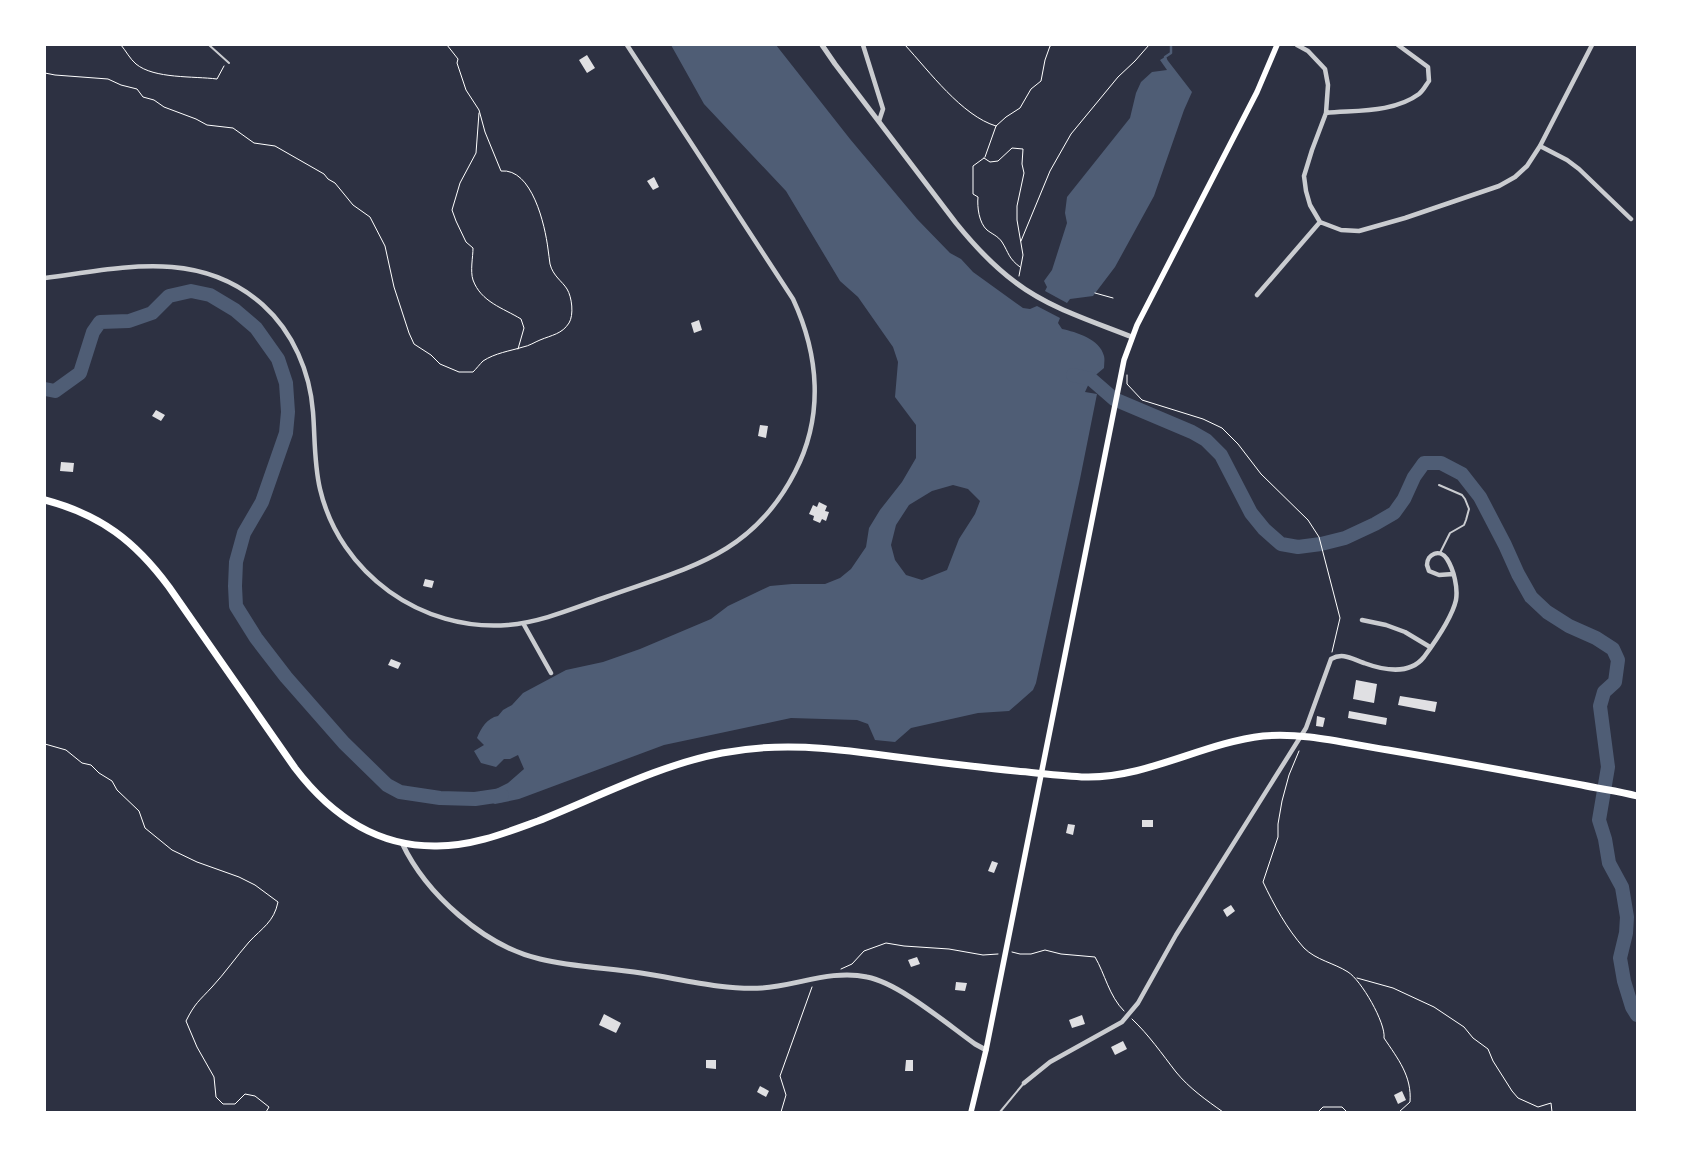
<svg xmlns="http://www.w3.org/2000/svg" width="1682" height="1157" viewBox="0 0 1682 1157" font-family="'Zilla Slab',serif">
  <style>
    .water { fill: #4f5d75; fill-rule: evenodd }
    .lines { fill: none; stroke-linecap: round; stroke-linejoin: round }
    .stream { stroke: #4f5d75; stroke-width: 2.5 }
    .river { stroke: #4f5d75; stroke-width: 14 }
    .building { fill: #e0e0e3 }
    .path { stroke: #fff; stroke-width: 1 }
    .service { stroke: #caccd0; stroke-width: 2 }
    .minor { stroke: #caccd0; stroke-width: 4.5 }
    .tertiary { stroke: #caccd0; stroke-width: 5 }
    .secondary { stroke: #fff; stroke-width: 5.5 }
    .primary { stroke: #fff; stroke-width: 7 }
  </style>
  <rect width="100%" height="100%" fill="#2d3142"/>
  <path class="water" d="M 671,45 L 776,45 L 850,139 L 917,219 L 950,253 L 961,259 L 973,272 L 1023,308 L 1030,309 L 1037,306 L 1060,318 L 1058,323 L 1062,329 C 1076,332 1100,339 1104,356 C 1105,360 1104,364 1104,368 L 1091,379 L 1085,392 L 1097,394 L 1080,479 L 1036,683 L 1033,690 L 1009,711 L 978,713 L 911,728 L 895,742 L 875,740 L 868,724 L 857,720 L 791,718 L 664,745 L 519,799 L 495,804 L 485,799 L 488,793 L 508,783 L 524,769 L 518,755 L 510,759 L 504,759 L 496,767 L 481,763 L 474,751 L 484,745 L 477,738 C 481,728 487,718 498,716 L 503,710 L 512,705 L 523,693 L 566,670 L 603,662 L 640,649 L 711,619 L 728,606 L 770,586 L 792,584 L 825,584 L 840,578 L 851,569 L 866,547 L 869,528 L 880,510 L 902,482 L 916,458 L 916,425 L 895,397 L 898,362 L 893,347 L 858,297 L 840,281 L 786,191 L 704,104 ZM 953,485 L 968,489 L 980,501 L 975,514 L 959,539 L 947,570 L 922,580 L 906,575 L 895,560 L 891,545 L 896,525 L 909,505 L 932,491 Z
    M 1165,57 L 1192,92 L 1184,110 L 1154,196 L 1115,267 L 1093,296 L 1070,299 L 1067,303 L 1045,291 L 1047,287 L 1044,281 L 1052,270 L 1067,223 L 1065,213 L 1067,197 L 1130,118 L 1136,93 L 1141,82 L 1152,72 L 1167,70 L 1160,60 Z"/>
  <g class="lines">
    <path class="stream" d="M 1166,60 L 1165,57 L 1171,53 L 1171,45"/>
    <path class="river" d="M 1073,375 L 1091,379 L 1114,399 L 1192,432 L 1206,440 L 1221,455 L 1251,513 L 1264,529 L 1281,544 L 1298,547 L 1321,544 L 1345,538 L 1375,524 L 1394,513 L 1404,499 L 1414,477 L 1424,463 L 1441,463 L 1462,474 L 1480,497 L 1505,545 L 1518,574 L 1531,597 L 1547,612 L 1569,626 L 1596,638 L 1613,649 L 1618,660 L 1615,682 L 1604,692 L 1600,706 L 1608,767 L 1599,820 L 1605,839 L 1609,863 L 1622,887 L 1627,917 L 1626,933 L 1620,958 L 1624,981 L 1632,1007 L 1637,1015
      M 45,389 L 55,391 L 80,373 L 93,332 L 100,322 L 129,321 L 152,313 L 169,296 L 191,291 L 210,295 L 235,310 L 256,328 L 278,359 L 286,383 L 288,412 L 286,433 L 262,502 L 244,533 L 236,562 L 235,586 L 236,606 L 256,638 L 286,677 L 344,743 L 387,785 L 400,792 L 440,798 L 475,799 L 502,795"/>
  </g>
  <path class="building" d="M 587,55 L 595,68 L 587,73 L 579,60 Z
    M 654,177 L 659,187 L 653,190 L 647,181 Z
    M 699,320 L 702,330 L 694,333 L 691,323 Z
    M 156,410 L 165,415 L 161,421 L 152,416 Z
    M 760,425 L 768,426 L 766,438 L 758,436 Z
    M 61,462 L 74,463 L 73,472 L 60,471 Z
    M 819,502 L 827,506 L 825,511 L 829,512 L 826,521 L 822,519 L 820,523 L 813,520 L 814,516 L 809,514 L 813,505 L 817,507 Z
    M 425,579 L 434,581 L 432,588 L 423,586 Z
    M 391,659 L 401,663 L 398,669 L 388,665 Z
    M 1356,680 L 1377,684 L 1374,703 L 1353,699 Z
    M 1400,696 L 1437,702 L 1435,712 L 1398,705 Z
    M 1349,711 L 1387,718 L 1386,725 L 1348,718 Z
    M 1317,716 L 1325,718 L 1323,727 L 1316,726 Z
    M 1142,820 L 1153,820 L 1153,827 L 1142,827 Z
    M 1068,824 L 1075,825 L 1073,835 L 1066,833 Z
    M 992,861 L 998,863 L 994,873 L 988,871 Z
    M 1231,905 L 1235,911 L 1227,917 L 1223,910 Z
    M 917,957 L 920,964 L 911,967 L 908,960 Z
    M 956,982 L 967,983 L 965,991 L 955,990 Z
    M 604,1014 L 621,1023 L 616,1033 L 599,1025 Z
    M 1082,1015 L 1085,1024 L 1072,1028 L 1069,1020 Z
    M 1123,1041 L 1127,1049 L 1115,1055 L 1111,1047 Z
    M 706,1060 L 716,1060 L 716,1069 L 706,1068 Z
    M 906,1060 L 913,1060 L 913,1071 L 905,1071 Z
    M 760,1086 L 769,1091 L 766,1097 L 757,1092 Z
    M 1402,1091 L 1406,1100 L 1398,1104 L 1394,1095 Z"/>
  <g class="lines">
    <path class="path" d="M 121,45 C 126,51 130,59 136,64 C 154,79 194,76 217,79 L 224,66
      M 905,45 C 929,71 962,116 996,126
      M 45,73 L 55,75 L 108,79 L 121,85 L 137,89 L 143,97 L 154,100 L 164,107 L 196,119 L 207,125 L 233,128 L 254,143 L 275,146 L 324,174 L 328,179 L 335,183 L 353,205 L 370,217 L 385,246 L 394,287 L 409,333 L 414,344 L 431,355 L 440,364 L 459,372 L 473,372 C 476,369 480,364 483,361 C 495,353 510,351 523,347 C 529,346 535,342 540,340 C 552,335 562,334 569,323 C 574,315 572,297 567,289 C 562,281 553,276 550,264 C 549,259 549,254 548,249 C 545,225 532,168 501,171 L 485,132 L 479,110 L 466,90 L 457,63 L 458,59 L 447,45
      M 479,113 L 476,153 L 460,183 L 452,210 L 456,221 L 466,242 L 473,248 C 473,257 470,271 473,280 C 481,302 503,308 521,319 L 524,328 L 518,349
      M 985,157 L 996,126 L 1006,117 L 1020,108 L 1031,89 L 1041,81 L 1045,60 L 1050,46 L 1052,45
      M 984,158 L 990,162 L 998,161 L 1012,148 L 1023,149 L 1022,164 L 1024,173 L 1017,206 L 1017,220 L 1023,255 L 1019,276
      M 984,158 L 973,166 L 973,194 L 978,197 C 977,207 979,223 987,230 C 992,234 998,236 1002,242 C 1009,253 1008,258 1020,267
      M 1021,241 L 1050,171 L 1071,134 L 1118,77 L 1135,61 L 1149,45
      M 1095,293 L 1113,298
      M 1127,375 L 1127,384 L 1142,400 L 1203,419 L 1222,428 L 1238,444 L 1261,474 L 1308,520 L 1319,537 L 1340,618 L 1332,652
      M 45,744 L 66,750 L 82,763 L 91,765 L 99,773 L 112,781 L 117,790 L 139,811 L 145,828 L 172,850 L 197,862 L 239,877 L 255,885 L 278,902 C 274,922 262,928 249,942 C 236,957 225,973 212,987 C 199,1001 195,1003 186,1021 L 197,1047 L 214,1077 L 216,1097 L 223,1104 L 235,1104 L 245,1094 L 255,1096 L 269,1107 L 266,1112
      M 1299,751 L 1289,775 L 1282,801 L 1278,824 L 1278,837 L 1263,882 C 1274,905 1287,929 1304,948 C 1316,960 1334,963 1348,972 C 1361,980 1386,1023 1384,1038 C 1398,1059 1412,1076 1410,1102 L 1399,1112
      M 1012,952 L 1020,954 L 1031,954 L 1045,950 L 1061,954 L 1095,957 C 1105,974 1109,996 1124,1011
      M 841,969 L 852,964 L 864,951 L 886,943 L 904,946 L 949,949 L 983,955 L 998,954
      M 1357,978 L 1393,988 L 1421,1001 L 1434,1007 L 1464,1027 L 1473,1038 L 1488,1049 L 1493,1061 L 1512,1091 L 1518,1098 L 1538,1107 L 1551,1103 L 1552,1112
      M 1132,1019 C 1149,1035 1162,1054 1176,1072 C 1189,1088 1206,1100 1223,1112
      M 781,1112 L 786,1095 L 780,1076 L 812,987
      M 1318,1112 L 1323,1107 L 1342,1107 L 1347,1112"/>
    <path class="service" d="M 209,45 L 229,63
      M 1439,485 L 1462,495 L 1465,499 L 1469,509 L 1466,520 L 1464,525 L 1450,533 L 1440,553
      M 1000,1112 L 1024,1083"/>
    <path class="minor" d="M 863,45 L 883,109 L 879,121
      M 1297,45 L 1308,51 L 1325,69 L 1328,85 L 1326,113 L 1312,150 L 1304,176 L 1306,191 L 1310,205 L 1320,222 L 1341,230 L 1359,231 L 1405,218 L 1499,186 L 1515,177 L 1527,166 L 1540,146 L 1592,45
      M 1326,113 C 1356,110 1393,113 1419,94 C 1423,91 1426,85 1429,81 L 1428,67 L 1398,45
      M 1540,146 L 1567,160 L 1579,169 L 1631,219
      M 45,278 C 122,268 199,248 263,305 C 293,332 310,372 313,412 C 315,437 314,464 320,489 C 340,574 422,632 508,625 C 542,622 574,608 606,597 C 687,568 752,556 795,472 C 824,416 819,355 793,299 L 627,45
      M 1257,295 L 1320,222
      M 1362,620 L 1386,625 L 1405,632 L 1430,647
      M 523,623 L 551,673
      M 1024,1083 L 1050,1062 L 1122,1022 L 1138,1003 L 1176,935 L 1306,728 L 1331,659 C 1343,652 1352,659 1364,663 C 1383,670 1409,676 1424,657 C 1435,642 1452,618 1456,600 C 1458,588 1454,570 1447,559 C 1440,548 1427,554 1427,565 L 1429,571 L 1439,575 L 1453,574"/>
    <path class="tertiary" d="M 822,45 L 835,64 L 956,223 C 973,244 992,265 1015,282 C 1049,308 1092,321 1132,337
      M 402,843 C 426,894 484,946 540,959 C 573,967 608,968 641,973 C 681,979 721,990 762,988 C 796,986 832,969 867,977 C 899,983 947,1024 975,1044 L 986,1050"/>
    <path class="secondary" d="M 971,1112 L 986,1050 L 1124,360 L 1137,325 L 1257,92 L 1277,45"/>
    <path class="primary" d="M 45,500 C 101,515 135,541 169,587 L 295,768 C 330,814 377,847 437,846 C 473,846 505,833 538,821 C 598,797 659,765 722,753 C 784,741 836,749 897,757 C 936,762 976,767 1016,771 C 1039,773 1062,776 1086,777 C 1147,778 1203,743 1263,736 C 1304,732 1348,744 1388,750 C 1453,761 1518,773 1582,785 C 1600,789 1619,791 1637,796"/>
  </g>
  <rect width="1682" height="1157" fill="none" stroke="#ffffff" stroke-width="92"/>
</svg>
